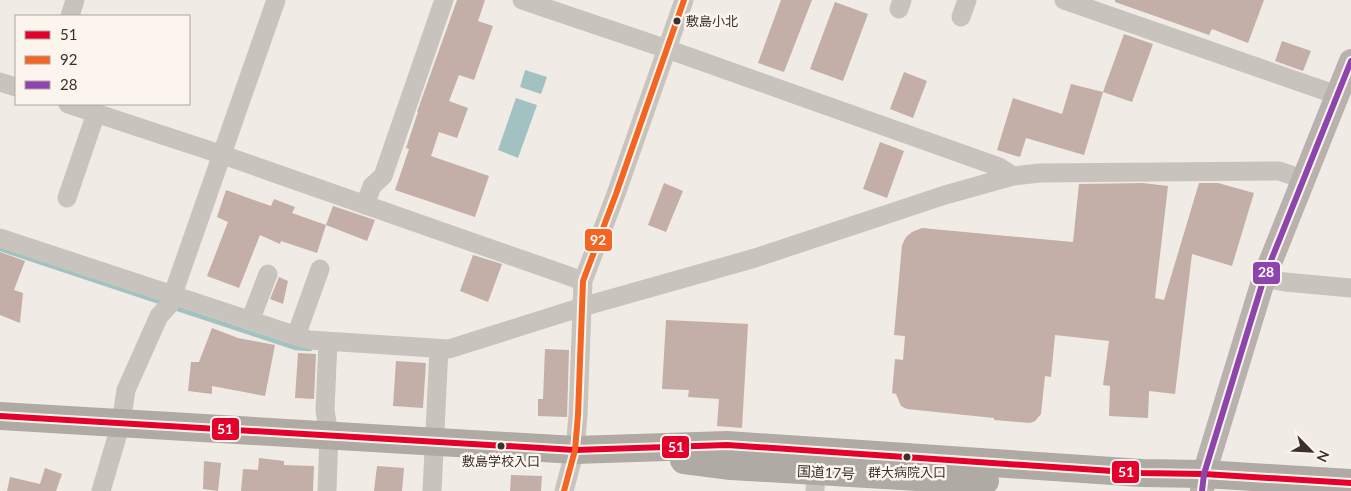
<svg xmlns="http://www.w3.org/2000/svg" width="1351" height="491" viewBox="0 0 1351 491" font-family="Lato,'Noto Sans JP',sans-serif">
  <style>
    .water { fill: #a1c2c1 }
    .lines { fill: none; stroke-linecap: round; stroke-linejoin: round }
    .stream { stroke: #a1c2c1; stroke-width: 4.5 }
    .building { fill: #c3afa7 }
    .minor { stroke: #c9c3be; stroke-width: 19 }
    .major { stroke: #b8b1ad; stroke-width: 24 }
    .highway { stroke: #afaaa4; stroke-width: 28 }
    .bus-1-casing { stroke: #fbf5ee; stroke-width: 10 }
    .bus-2-casing { stroke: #fbf5ee; stroke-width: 10 }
    .bus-3-casing { stroke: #fbf5ee; stroke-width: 10 }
    .bus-1 { stroke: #e4002b; stroke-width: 6 }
    .bus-2 { stroke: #f26522; stroke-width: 6 }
    .bus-3 { stroke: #8e44ad; stroke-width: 6 }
    .bus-dot { fill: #3b302b; stroke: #fbf5ee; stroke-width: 2 }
    .labels { text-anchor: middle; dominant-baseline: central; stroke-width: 5; stroke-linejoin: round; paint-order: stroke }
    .bus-label { font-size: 13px; fill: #3b302b; stroke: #fbf5ee }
    .street-label { font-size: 14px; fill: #3b302b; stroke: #fbf5ee }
    .line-badge { stroke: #fbf5ee; stroke-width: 2 }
    .badge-label { font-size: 14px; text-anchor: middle; font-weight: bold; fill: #fff }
  </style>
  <rect width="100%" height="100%" fill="#f0ebe5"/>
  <path class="water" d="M 525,70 L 547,77 L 541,94 L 520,87 Z
    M 516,98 L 537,105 L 518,158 L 498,150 Z"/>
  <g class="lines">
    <path class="stream" d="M 0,249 L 163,303
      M 172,307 L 296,348 L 310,349"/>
  </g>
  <path class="building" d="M 457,0 L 485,0 L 478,21 L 493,26 L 474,80 L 459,75 L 449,101 L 468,108 L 457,138 L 439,132 L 431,156 L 489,176 L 475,217 L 395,190 L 409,149 L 406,148 L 418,112 L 417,112 Z
    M 781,0 L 812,0 L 784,72 L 758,63 Z
    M 1115,0 L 1264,0 L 1248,43 L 1212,29 L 1209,35 L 1115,2 Z
    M 835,2 L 868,14 L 843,81 L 810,69 Z
    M 1124,34 L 1153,44 L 1132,102 L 1103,92 Z
    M 1282,41 L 1311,51 L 1303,71 L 1275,61 Z
    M 904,72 L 927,81 L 913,118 L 890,109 Z
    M 1071,84 L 1103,92 L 1084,155 L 1026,138 L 1020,157 L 997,150 L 1013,98 L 1062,114 Z
    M 880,142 L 904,151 L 887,198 L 863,189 Z
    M 664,183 L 683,191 L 666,232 L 648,225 Z
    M 1143,183 L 1168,186 L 1155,298 L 1164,300 L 1199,183 L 1218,183 L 1254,193 L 1232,266 L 1192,254 L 1175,394 L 1149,391 L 1148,418 L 1109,416 L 1110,386 L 1103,385 L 1109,341 L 1055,335 L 1051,377 L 1045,376 L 1041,414 L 1035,421 L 1030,423 L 994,420 L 994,418 L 907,409 L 901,406 L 896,394 L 892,393 L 895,359 L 903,360 L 905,336 L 894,335 L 902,245 L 906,237 L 912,232 L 922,228 L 1073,242 L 1079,184 Z
    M 226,190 L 271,206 L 274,199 L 295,207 L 292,213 L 326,225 L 317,253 L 281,241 L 280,244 L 260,235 L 239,288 L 207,276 L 228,222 L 217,217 Z
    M 333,206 L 375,220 L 367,241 L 326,225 Z
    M 0,252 L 25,261 L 14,290 L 23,293 L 20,323 L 0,315 Z
    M 473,255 L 502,264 L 488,302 L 460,291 Z
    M 279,277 L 288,281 L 283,304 L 270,299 Z
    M 666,320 L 748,324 L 742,428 L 717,426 L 719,399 L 688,397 L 689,390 L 662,389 Z
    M 212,328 L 238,338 L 275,345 L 265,396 L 212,386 L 212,394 L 188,391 L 191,362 L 199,362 Z
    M 545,349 L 569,350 L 567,417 L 538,416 L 538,399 L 543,399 Z
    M 298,353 L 316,354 L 314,399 L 295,398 Z
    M 396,361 L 426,363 L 423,408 L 393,406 Z
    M 259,458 L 284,461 L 284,465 L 314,466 L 313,491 L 241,491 L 243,469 L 258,470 Z
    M 204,461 L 221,463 L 218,491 L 203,489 Z
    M 377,466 L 404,468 L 402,491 L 374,491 Z
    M 45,468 L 62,474 L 56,491 L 7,491 L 10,477 L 40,484 Z
    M 511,475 L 542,476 L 541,491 L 510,491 Z"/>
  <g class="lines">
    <path class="minor" d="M 522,0 L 667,49 L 999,167 L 1013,176
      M 1064,0 L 1337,95
      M 899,9 L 902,0
      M 70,16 L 75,0
      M 961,17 L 967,0
      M 0,82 L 16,87
      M 68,104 L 223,155 L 583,281
      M 67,198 L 96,113
      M 365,205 L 372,186 L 383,176 L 444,0
      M 0,238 L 309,340 L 449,349 L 582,307 L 755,258 L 945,195 L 1013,176 L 1040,173 L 1271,171 L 1279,171 L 1303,179
      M 1264,278 L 1285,282 L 1351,288
      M 250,321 L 268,274
      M 296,336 L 320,269
      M 101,491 L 121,423 L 126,390 L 159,316 L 169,305 L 173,294 L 276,0
      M 327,491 L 329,435 L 325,410 L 328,342
      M 432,491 L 439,349
      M 564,491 L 575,450 L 578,415 L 583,281 L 616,194 L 684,0
      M 815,491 L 816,471"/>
    <path class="major" d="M 1202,491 L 1204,474 L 1264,278 L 1351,61"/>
    <path class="highway" d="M 0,416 L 575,450 L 727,445 L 1142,473 L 1204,474 L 1351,483
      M 684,460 L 731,466 L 985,481"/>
    <g class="bus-1-casing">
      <path id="bus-1" d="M 0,416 L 575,450 L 727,445 L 1142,473 L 1204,474 L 1351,483"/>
    </g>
    <g class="bus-2-casing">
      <path id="bus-2" d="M 564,491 L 575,450 L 578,415 L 583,281 L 616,194 L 684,0"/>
    </g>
    <g class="bus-3-casing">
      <path id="bus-3" d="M 1202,491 L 1204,474 L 1264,278 L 1351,61"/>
    </g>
    <use href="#bus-1" class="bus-1"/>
    <use href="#bus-2" class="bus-2"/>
    <use href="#bus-3" class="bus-3"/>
  </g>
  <g class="bus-dot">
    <circle cx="677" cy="21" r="4.5"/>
    <circle cx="501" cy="446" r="4.5"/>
    <circle cx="907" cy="457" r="4.5"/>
  </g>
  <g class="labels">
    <g class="bus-label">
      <text x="686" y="21" text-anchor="start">敷島小北</text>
      <text x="501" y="461">敷島学校入口</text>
      <text x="907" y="472">群大病院入口</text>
    </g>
    <g class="street-label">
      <text transform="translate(826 472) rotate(3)">国道17号</text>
    </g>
  </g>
  <g class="line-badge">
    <rect x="584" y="228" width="29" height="24" rx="5" fill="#f26522"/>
    <rect x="1252" y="261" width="29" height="24" rx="5" fill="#8e44ad"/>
    <rect x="211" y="417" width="29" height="24" rx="5" fill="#e4002b"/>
    <rect x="661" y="435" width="29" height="24" rx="5" fill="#e4002b"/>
    <rect x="1111" y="460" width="29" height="24" rx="5" fill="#e4002b"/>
  </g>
  <g class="badge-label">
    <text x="598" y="245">92</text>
    <text x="1266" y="277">28</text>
    <text x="225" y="434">51</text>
    <text x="676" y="452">51</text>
    <text x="1126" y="477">51</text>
  </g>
  <rect x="15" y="15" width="175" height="90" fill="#fbf5ee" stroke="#aea6a0"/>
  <rect x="25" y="31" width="25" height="8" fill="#e4002b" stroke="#aea6a0"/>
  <text x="60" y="40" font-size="15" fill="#3b302b">51</text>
  <rect x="25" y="56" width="25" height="8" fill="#f26522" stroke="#aea6a0"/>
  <text x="60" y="65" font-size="15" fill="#3b302b">92</text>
  <rect x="25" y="81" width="25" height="8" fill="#8e44ad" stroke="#aea6a0"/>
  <text x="60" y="90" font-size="15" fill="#3b302b">28</text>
  <g transform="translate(1311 451) rotate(114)" stroke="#fbf5ee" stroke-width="4" paint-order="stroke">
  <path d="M0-4L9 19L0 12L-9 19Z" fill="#3b302b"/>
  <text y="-8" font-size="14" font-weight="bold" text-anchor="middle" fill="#3b302b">N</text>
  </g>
</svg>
